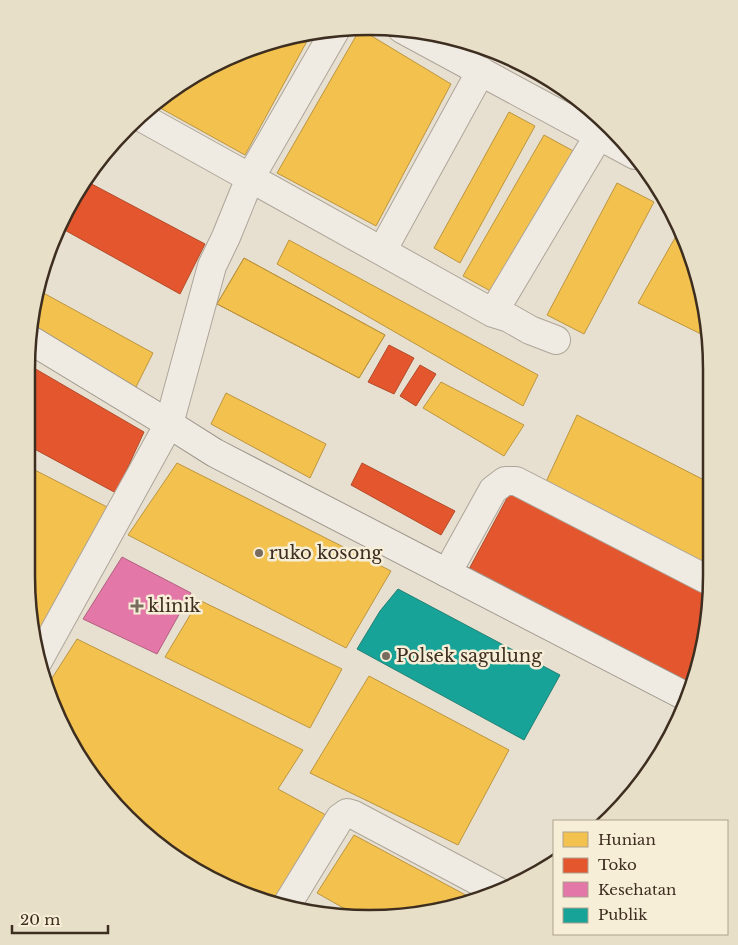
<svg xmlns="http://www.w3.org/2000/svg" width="738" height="945" viewBox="0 0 738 945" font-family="'Libre Baskerville',serif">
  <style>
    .homes { fill: #f2c14e; stroke: #bc9540 }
    .shops { fill: #e4572e; stroke: #b24b2a }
    .health { fill: #e377a8; stroke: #b1617f }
    .public { fill: #17a398; stroke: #228074 }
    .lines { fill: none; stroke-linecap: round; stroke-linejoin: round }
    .street-casing { stroke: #ada599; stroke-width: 30 }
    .secondary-casing { stroke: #9c958a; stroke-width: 30 }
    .street { stroke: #efebe3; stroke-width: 28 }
    .secondary { stroke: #efebe3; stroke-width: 28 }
    .poi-dot { fill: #786c5e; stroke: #f7eed8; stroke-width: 2 }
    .labels { text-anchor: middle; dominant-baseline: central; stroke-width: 5; stroke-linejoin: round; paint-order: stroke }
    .poi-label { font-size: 18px; fill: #3d2e20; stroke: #f7eed8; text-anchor: start }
    .rim { fill: none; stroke: #3d2e20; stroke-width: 2.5 }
  </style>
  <rect width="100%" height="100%" fill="#e7e0d1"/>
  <path class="homes" d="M 360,29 L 451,84 L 376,226 L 277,173 Z
    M 312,32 L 245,155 L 153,104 L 197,72 L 259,45 Z
    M 509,112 L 535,126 L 460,263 L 434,248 Z
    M 544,135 L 577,153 L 496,294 L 463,276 Z
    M 617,183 L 654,202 L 584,334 L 547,315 Z
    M 680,229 L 694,259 L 709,338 L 638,303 Z
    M 289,240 L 538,375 L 523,406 L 277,264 Z
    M 244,258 L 385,335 L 359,378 L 217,304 Z
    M 244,258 L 385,335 L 359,378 L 217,304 Z
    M 38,290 L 153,353 L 135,389 L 31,326 Z
    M 441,382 L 524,425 L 504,456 L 423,408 Z
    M 226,393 L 326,444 L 310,478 L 211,424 Z
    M 577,415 L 708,482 L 707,566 L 545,484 Z
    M 177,463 L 391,571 L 346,648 L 128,535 Z
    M 27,466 L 109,508 L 35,641 L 26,576 Z
    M 199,600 L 342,669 L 310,728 L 165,657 Z
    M 77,639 L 303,750 L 278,789 L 326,815 L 274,904 L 198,873 L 127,819 L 72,748 L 47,686 Z
    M 369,676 L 509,750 L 458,845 L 310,773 Z
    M 354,835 L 475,900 L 458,907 L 369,919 L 361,918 L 317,893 Z"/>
  <path class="shops" d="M 86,181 L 205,244 L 180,294 L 61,228 Z
    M 389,345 L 414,358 L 394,394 L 368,382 Z
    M 27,364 L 144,432 L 116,493 L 27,445 Z
    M 420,365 L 436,374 L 416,406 L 400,396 Z
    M 362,463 L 455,511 L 441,535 L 351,485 Z
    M 513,487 L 706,588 L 705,643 L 691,690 L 467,573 Z"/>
  <path class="health" d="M 122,557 L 191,593 L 157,654 L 83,619 Z"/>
  <path class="public" d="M 398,589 L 560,675 L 524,740 L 357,649 L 380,611 Z"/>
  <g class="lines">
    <g class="street-casing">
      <path id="street" d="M 402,29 L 635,155
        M 139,116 L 493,313 L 509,318 L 530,330 L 556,340
        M 382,251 L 481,71
        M 493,313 L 599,135
        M 447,573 L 493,490 L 505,481 L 516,481 L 706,579
        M 38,661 L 169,424 L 212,266 L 226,237 L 250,178 L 336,29
        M 285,908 L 340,818 L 347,813 L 354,815 L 497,891"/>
    </g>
    <g class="secondary-casing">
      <path id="secondary" d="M 29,339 L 169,424 L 215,453 L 689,698"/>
    </g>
    <use href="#street" class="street"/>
    <use href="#secondary" class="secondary"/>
  </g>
  <g class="poi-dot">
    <circle cx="259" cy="553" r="5"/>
    <path d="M134.5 598.5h5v5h5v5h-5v5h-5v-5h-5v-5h5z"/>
    <circle cx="386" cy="656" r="5"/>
  </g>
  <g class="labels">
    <g class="poi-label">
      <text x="269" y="553">ruko kosong</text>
      <text x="148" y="606">klinik</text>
      <text x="396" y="656">Polsek sagulung</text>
    </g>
  </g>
  <path d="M0 0H738V945H0ZM369 35H369A334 334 0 0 1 703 369V576A334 334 0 0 1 369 910H369A334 334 0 0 1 35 576V369A334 334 0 0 1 369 35Z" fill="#e8dfc9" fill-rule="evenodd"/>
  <path class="rim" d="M369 35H369A334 334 0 0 1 703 369V576A334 334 0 0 1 369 910H369A334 334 0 0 1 35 576V369A334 334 0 0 1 369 35Z"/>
  <rect x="553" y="820" width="175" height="115" fill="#f7eed8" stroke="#ada18e"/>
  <rect x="563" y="832" width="25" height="15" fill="#f2c14e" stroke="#ada18e"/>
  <text x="598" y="845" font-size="15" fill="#3d2e20">Hunian</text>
  <rect x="563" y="858" width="25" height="15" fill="#e4572e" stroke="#ada18e"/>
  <text x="598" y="870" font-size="15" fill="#3d2e20">Toko</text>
  <rect x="563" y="882" width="25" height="15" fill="#e377a8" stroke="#ada18e"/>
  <text x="598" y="895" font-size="15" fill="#3d2e20">Kesehatan</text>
  <rect x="563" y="908" width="25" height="15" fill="#17a398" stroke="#ada18e"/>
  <text x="598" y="920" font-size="15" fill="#3d2e20">Publik</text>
  <path d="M12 925v8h96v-8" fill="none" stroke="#3d2e20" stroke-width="2.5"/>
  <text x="20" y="925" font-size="15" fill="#3d2e20" stroke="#f7eed8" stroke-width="4" paint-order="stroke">20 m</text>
</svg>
